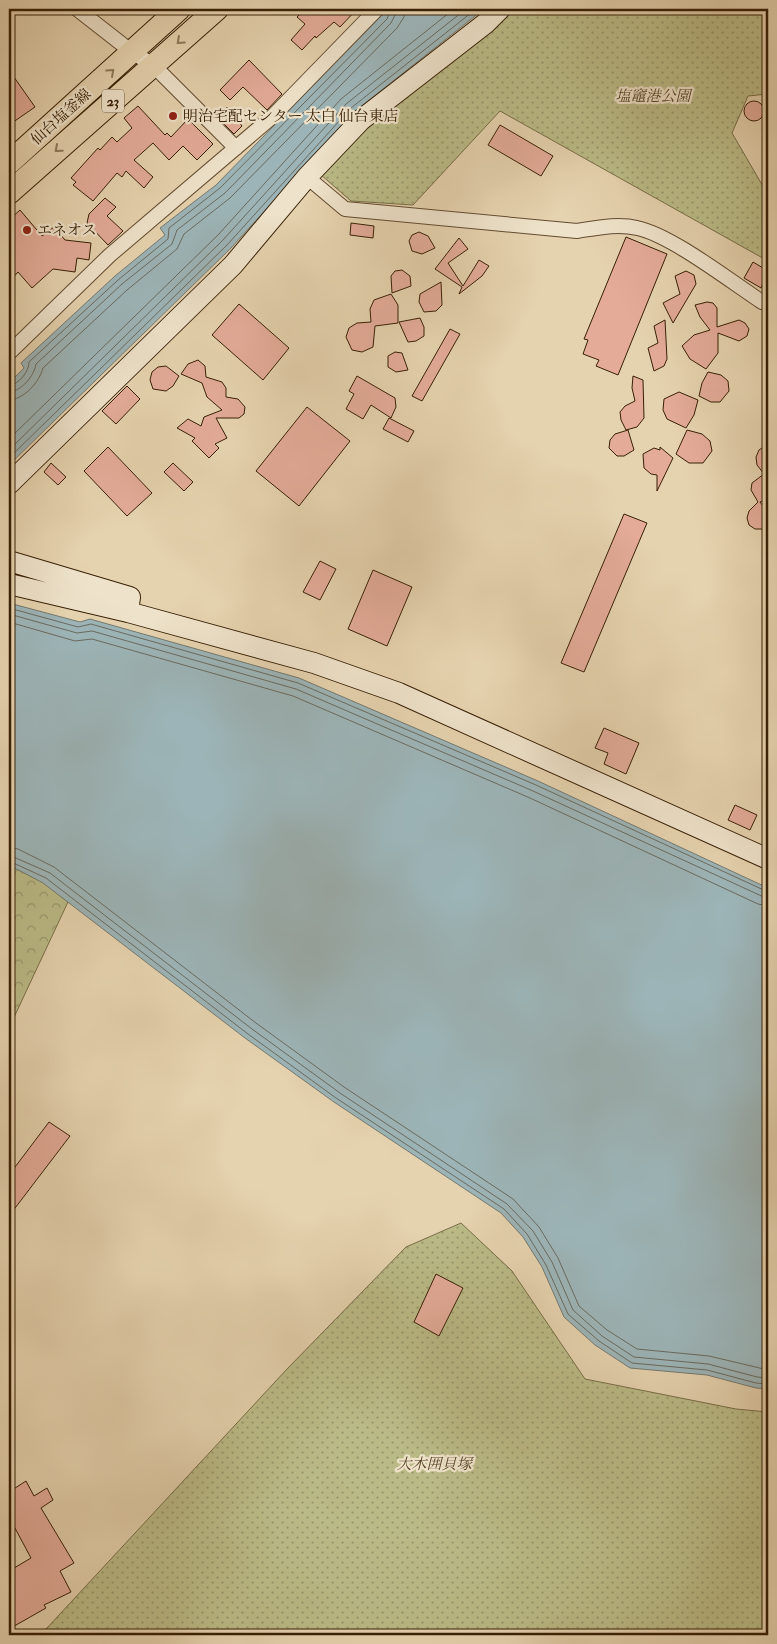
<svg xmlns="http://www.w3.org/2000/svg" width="777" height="1644" viewBox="0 0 777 1644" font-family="'IM FELL Double Pica','Noto Serif JP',serif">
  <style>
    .forest { fill: url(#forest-crowns); stroke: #796d46 }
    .park { fill: url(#park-dots); stroke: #796d46 }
    .water { fill: #9cb4b7; stroke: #747970 }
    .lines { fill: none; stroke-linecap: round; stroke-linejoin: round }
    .shore { stroke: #6a6a5e; stroke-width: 1 }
    .building { fill: #e3ab98; stroke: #382006 }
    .street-casing { stroke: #634c30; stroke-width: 16 }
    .secondary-casing { stroke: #382006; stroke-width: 22 }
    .primary-casing { stroke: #382006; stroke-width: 24 }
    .street { stroke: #eee2ca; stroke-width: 14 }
    .secondary { stroke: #eee2ca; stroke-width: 20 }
    .primary { stroke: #e5d2ae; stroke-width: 22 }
    .oneway { stroke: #8e795a }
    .poi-dot { fill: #8f2418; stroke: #eee2ca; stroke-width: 2 }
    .labels { text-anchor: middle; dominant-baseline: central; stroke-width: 4.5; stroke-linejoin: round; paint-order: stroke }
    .shield { fill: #eee2ca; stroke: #6f5a41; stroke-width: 1 }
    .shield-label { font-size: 14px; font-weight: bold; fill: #382006 }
    .park-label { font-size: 15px; font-style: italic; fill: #584626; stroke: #eee2ca }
    .poi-label { font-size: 15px; fill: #382006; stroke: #eee2ca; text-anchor: start }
    .street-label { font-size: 15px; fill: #382006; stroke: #eee2ca }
  </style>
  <defs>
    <pattern id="forest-crowns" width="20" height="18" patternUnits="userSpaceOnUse" patternTransform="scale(1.25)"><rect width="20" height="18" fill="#baba86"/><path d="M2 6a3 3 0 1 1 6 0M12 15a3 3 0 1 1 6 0" fill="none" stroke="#98976c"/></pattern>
    <pattern id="park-dots" width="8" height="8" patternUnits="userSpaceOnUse" patternTransform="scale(1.25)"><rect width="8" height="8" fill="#baba86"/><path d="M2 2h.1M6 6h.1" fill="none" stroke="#98976c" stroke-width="1.8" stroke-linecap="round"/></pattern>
  </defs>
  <rect width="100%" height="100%" fill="#e5d2ae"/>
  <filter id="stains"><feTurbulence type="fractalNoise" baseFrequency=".004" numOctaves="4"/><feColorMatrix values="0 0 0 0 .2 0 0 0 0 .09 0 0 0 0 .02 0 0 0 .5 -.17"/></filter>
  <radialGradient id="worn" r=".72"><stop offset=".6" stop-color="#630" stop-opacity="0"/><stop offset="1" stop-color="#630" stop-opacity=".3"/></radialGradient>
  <path class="forest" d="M 9,865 L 43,882 L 68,902 L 9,1028 Z"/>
  <path class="park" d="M 512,9 L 768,9 L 768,94 L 748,96 L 732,133 L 768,195 L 768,261 L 500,111 L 413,205 L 351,201 L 320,174 L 380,113 L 444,67 Z
    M 461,1223 L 512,1271 L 585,1379 L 736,1409 L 768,1412 L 768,1635 L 38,1635 L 47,1628 L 287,1369 L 406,1247 Z"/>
  <path class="water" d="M 388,9 L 484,9 L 354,112 L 231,248 L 9,465 L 9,383 L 24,368 L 21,363 L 115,276 L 165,235 L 160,228 L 216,185 Z
    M 9,603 L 80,622 L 90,619 L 299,678 L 538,781 L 768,888 L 768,1389 L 756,1388 L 707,1375 L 630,1368 L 595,1345 L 564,1317 L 542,1267 L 523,1237 L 501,1213 L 334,1102 L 245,1038 L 43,883 L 9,865 Z"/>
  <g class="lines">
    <path class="shore" d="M 9,386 C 19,384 29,372 29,362 L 118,280 L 168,239 L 169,228 L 220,188 L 387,19 L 391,9
      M 9,392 C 22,391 34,376 36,364 L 122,284 L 172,244 L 177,230 L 225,193 L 391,23 L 398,9
      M 9,400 C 25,399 39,382 43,368 L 127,290 L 177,249 L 184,234 L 230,198 L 397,28 L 404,17 L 405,9
      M 9,439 L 218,235 L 341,99 L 454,9
      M 9,450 L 223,240 L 346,104 L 466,9
      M 9,458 L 227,245 L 351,108 L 476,9
      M 9,608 L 78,627 L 91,624 L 298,683 L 536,785 L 768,892
      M 9,614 L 77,633 L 92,631 L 296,689 L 533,791 L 768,899
      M 9,622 L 75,641 L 92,639 L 293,696 L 530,798 L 758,904 L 768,906
      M 9,847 L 18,849 L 54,867 L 256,1023 L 344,1087 L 513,1199 L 539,1227 L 558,1258 L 579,1306 L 607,1330 L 637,1349 L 709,1356 L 768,1370
      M 9,855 L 50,873 L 252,1029 L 340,1093 L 507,1204 L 533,1231 L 552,1262 L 573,1310 L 602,1336 L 634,1357 L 708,1364 L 757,1377 L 768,1378
      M 9,861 L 46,878 L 248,1034 L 336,1098 L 504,1209 L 527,1234 L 546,1265 L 568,1314 L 599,1341 L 632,1363 L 707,1370 L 756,1383 L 768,1384"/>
  </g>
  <path class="building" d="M 305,9 L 357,9 L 340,27 L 334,22 L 316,38 L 315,36 L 302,50 L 291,40 L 305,24 L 297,17 Z
    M 249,60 L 282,94 L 267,110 L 243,87 L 230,100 L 220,90 Z
    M 9,70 L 35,107 L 9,125 Z
    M744 111a10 10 0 1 1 20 0a10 10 0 1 1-20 0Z
    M 138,106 L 165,135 L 167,133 L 171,137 L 188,119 L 213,144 L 197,160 L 183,146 L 169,160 L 153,143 L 134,160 L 153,177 L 144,188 L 126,171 L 122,177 L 117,173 L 93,201 L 73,185 L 76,182 L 71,178 L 98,148 L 100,150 L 112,137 L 117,142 L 132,128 L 124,118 Z
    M 227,107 L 242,126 L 234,134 L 217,117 Z
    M 500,125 L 553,156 L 541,176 L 488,145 Z
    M 105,198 L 116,207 L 107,216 L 123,231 L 108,245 L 87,223 L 89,214 Z
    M 20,210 L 42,236 L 54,227 L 65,240 L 91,243 L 89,260 L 77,258 L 75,272 L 53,269 L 32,288 L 18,272 L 9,282 L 9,220 Z
    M 351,223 L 374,226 L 373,238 L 350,235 Z
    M 419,232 L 428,236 L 435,248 L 422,254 L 412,251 L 409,241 L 412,235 Z
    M 626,237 L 667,254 L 618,375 L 596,366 L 599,360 L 583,354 L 588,340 L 584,339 Z
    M 459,238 L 468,249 L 448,263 L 463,286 L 479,260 L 489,266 L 482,276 L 459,294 L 462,287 L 435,269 Z
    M 753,262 L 768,271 L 761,288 L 744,278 Z
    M 402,270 L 410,276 L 411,286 L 392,293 L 391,276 L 395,271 Z
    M 686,271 L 694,275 L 696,284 L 673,323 L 663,303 L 680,294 L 675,276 Z
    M 441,282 L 442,305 L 436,311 L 424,312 L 419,302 L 420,294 Z
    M 391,294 L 398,305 L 398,323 L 375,326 L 373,347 L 362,352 L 352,350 L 346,337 L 349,328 L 357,323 L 371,322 L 370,309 L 374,300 Z
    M 707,302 L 713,303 L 717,308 L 717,327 L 739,320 L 745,323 L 749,329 L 747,336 L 739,341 L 718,333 L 718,353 L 706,369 L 690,359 L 682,346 L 694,335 L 710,330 L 700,317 L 695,305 Z
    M 239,304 L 289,348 L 263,380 L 212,335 Z
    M 420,318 L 424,327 L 424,336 L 416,341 L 408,342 L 399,322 Z
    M 665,320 L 667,359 L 664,366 L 654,371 L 648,348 L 658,343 L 654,326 Z
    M 450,329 L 460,334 L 422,401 L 412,396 Z
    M 395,352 L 402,353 L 408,370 L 396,372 L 388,367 L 388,356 Z
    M 198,360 L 205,366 L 206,377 L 222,382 L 226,388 L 226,397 L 238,399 L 245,407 L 244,414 L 239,418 L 216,418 L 227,438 L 215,444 L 219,448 L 209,458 L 192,441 L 195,438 L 177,428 L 188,419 L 201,426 L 204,417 L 222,410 L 207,397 L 202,383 L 181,374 L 188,364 Z
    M 166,366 L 179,376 L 173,386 L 166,391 L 153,389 L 150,380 L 152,372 L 158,367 Z
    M 708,372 L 721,375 L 728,381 L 729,391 L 720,402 L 711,402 L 699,396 L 702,383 Z
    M 357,376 L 395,398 L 396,407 L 391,418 L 371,405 L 363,419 L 346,409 L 354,394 L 349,391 Z
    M 633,376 L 643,380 L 644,418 L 637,427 L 626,430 L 621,420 L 620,412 L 625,406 L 635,401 L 632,388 Z
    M 127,386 L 140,399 L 116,424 L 102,411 Z
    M 679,392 L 698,400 L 694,415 L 686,428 L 667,419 L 663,410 L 664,399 Z
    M 307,407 L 350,441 L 299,506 L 256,471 Z
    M 389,418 L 414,431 L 408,442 L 383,429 Z
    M 628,430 L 634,450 L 624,456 L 617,456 L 609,448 L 610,440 L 615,434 Z
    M 687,430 L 702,434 L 710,441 L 712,451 L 703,463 L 689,463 L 676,454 Z
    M 768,444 L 768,499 L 760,502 L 768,513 L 768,524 L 762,529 L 755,529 L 749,525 L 747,518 L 749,511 L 758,502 L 751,490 L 752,483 L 764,474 L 757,465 L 756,457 L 759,450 Z
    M 108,447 L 152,493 L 127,516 L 84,471 Z
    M 660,447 L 673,458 L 657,491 L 657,475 L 651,474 L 644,468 L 643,454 L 654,448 L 660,450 Z
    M 51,463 L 66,477 L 58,485 L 44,472 Z
    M 173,463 L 193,482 L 184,491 L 164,472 Z
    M 624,514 L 647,523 L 584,672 L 561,663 Z
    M 320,561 L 336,569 L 320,600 L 303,592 Z
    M 373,570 L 412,587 L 387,646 L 348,629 Z
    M 604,728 L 639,743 L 626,774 L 604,764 L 608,753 L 595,748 Z
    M 735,805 L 757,815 L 750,830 L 728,820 Z
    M 49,1122 L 70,1136 L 9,1216 L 9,1175 Z
    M 436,1274 L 463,1288 L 439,1336 L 414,1322 Z
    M 26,1481 L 34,1496 L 47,1488 L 53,1500 L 41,1508 L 74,1563 L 60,1571 L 71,1592 L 44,1605 L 46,1608 L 9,1629 L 9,1571 L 31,1558 L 9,1517 L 9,1492 Z"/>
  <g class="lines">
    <g class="street-casing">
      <path id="street" d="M 77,9 L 132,52 L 153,65 L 236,148
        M 307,177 L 345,209 L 577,231 C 596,228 618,223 637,228 C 671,235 730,281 762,302 L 768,303
        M 9,353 L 110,255 L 272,117 L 377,9"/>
    </g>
    <g class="secondary-casing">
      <path id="secondary" d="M 9,484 L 233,265 L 307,177 L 361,120 L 486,23 L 500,9
        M 9,561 L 130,597 L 128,612
        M 9,584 L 128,612 L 314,663 L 399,693 L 768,859"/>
    </g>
    <g class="primary-casing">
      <path id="primary" d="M 9,163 L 179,9
        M 9,193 L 217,9"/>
    </g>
    <use href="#street" class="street"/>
    <use href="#secondary" class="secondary"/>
    <use href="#primary" class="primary"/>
  </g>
  <defs><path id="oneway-chevron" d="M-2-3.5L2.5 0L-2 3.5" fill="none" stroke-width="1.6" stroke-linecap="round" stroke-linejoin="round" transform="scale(1.25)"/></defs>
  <g class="oneway">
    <use href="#oneway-chevron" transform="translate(180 41) rotate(138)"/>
    <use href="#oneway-chevron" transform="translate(111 72) rotate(-42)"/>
    <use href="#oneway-chevron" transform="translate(58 149) rotate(139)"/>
  </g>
  <g class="poi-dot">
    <circle cx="173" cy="116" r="5"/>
    <circle cx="27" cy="230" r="5"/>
  </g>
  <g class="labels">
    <rect class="shield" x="102" y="89.5" width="22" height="23" rx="4"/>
    <g class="shield-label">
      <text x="113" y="101">23</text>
    </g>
    <g class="park-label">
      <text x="653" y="96">塩竈港公園</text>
      <text x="434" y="1464">大木囲貝塚</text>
    </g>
    <g class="poi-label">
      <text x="183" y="116">明治宅配センター 太白 仙台東店</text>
      <text x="37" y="230">エネオス</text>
    </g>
    <g class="street-label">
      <text transform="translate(61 117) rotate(-42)">仙台塩釜線</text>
    </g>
  </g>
  <rect width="777" height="1644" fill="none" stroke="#e5d2ae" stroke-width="30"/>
  <rect x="10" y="10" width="757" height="1624" fill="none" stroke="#382006" stroke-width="2.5"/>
  <rect x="15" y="15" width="747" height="1614" fill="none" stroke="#382006"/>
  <rect width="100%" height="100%" filter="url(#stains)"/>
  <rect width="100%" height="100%" fill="url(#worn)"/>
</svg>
